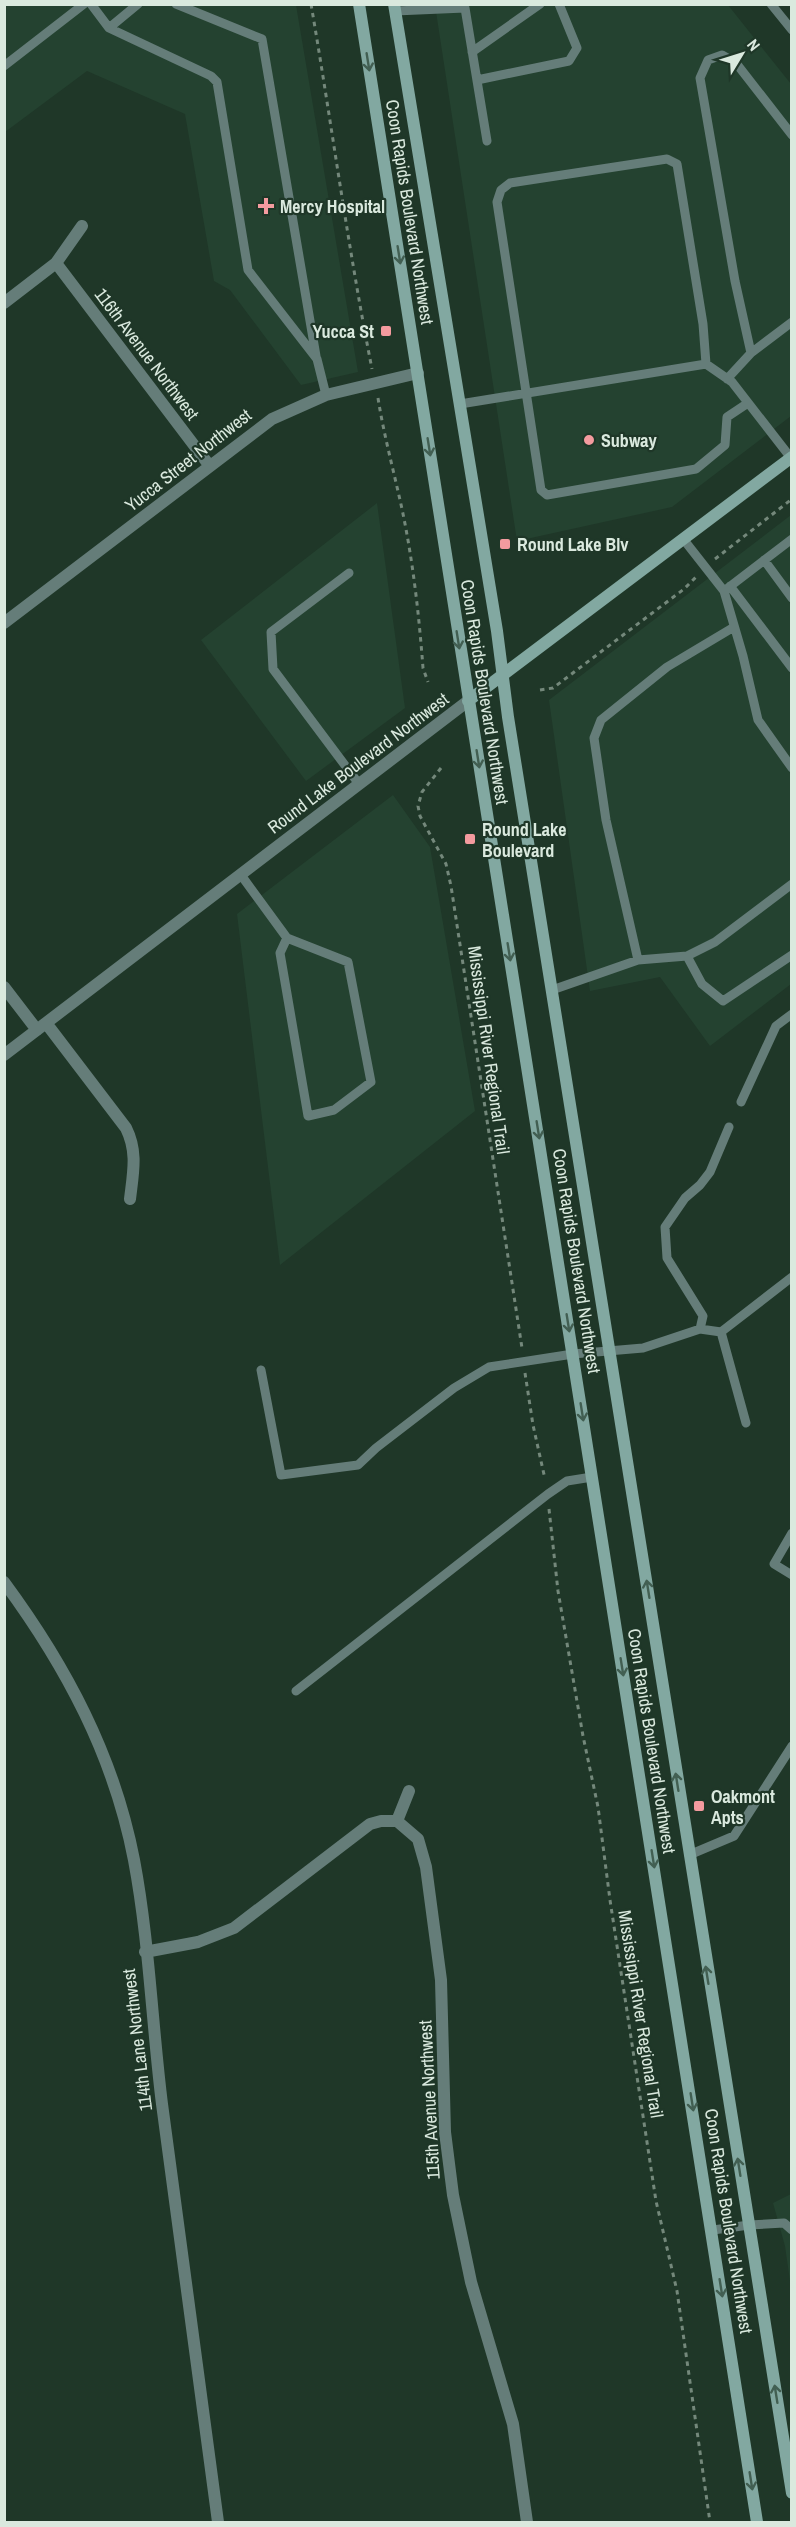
<svg xmlns="http://www.w3.org/2000/svg" width="796" height="2527" viewBox="0 0 796 2527" font-family="'Archivo Narrow',sans-serif">
  <style>
    .built { fill: #244230 }
    .lines { fill: none; stroke-linecap: round; stroke-linejoin: round }
    .path { stroke: #74887b; stroke-width: 3; stroke-dasharray: 4.5 4.5; stroke-linecap: butt }
    .lane { stroke: #657d79; stroke-width: 9 }
    .street { stroke: #657d79; stroke-width: 12 }
    .secondary { stroke: #82a8a1; stroke-width: 12 }
    .oneway { stroke: #425f52 }
    .poi-dot { fill: #f49b9f; stroke: #1f3728; stroke-width: 2 }
    .labels { text-anchor: middle; dominant-baseline: central; stroke-width: 4.5; stroke-linejoin: round; paint-order: stroke }
    .poi-label { font-size: 18px; font-weight: bold; fill: #dae9de; stroke: #1f3728; text-anchor: start }
    .street-label { font-size: 18px; fill: #dae9de; stroke: #1f3728 }
  </style>
  <rect width="100%" height="100%" fill="#1f3728"/>
  <path class="built" d="M 5,5 L 296,5 L 358,372 L 301,385 L 230,290 L 214,281 L 185,114 L 87,71 L 5,132 Z
    M 435,5 L 728,5 L 791,84 L 791,416 L 672,507 L 517,541 Z
    M 377,503 L 405,708 L 306,781 L 201,640 Z
    M 791,515 L 791,984 L 710,1046 L 660,977 L 590,991 L 549,700 Z
    M 393,795 L 430,847 L 475,1111 L 280,1265 L 237,914 Z
    M 791,2194 L 791,2288 L 785,2246 L 773,2203 Z"/>
  <g class="lines">
    <path class="path" d="M 311,4 C 332,126 348,248 372,369
      M 378,398 C 384,436 394,472 402,509 C 413,561 419,615 423,668 L 428,682
      M 715,559 L 792,499
      M 540,690 L 553,688 L 684,589 L 697,576
      M 441,768 L 422,792 L 418,806 L 420,816 L 446,864 L 451,886 L 522,1348
      M 525,1373 L 533,1425 L 545,1479
      M 549,1509 L 558,1591 L 583,1736 L 598,1807 L 610,1900 L 656,2201 L 677,2291 L 710,2522"/>
    <path class="lane" d="M 91,4 L 109,28 L 211,76 L 217,82 L 248,270 L 317,359 L 326,395
      M 176,4 L 262,39 L 316,356
      M 771,4 L 792,30
      M 395,11 L 465,8 L 487,141
      M 109,28 L 138,4
      M 472,52 L 540,4
      M 4,66 L 84,4
      M 477,80 L 569,61 L 577,48 L 559,4
      M 751,353 L 792,322
      M 706,364 L 703,324 L 677,164 L 667,159 L 510,183 L 501,190 L 497,202 L 541,490 L 547,495 L 696,469 L 725,445 L 727,417 L 748,403
      M 727,379 L 751,353 L 735,281 L 700,78 L 708,60 L 722,55 L 736,63 L 792,135
      M 460,404 L 706,364 L 732,382 L 791,458
      M 684,540 L 724,591 L 792,539
      M 764,560 L 792,598
      M 349,573 L 271,632 L 273,669 L 359,784
      M 730,586 L 792,668
      M 724,591 L 743,656 L 758,720 L 792,768
      M 241,875 L 287,938 L 348,962 L 371,1082 L 334,1110 L 308,1116 L 280,953 L 287,938
      M 687,956 L 702,984 L 723,1001 L 792,955
      M 638,960 L 606,820 L 594,738 L 601,720 L 667,667 L 734,627
      M 552,990 L 638,960 L 687,956 L 715,942 L 792,884
      M 741,1102 L 776,1026 L 792,1014
      M 700,1329 L 721,1332 L 792,1277
      M 721,1332 L 746,1423
      M 261,1370 L 281,1475 L 358,1465 L 376,1448 L 454,1388 L 489,1367 L 573,1354 L 643,1348 L 700,1329 L 703,1316 L 667,1258 L 665,1227 L 685,1198 L 700,1185 L 710,1172 L 729,1127
      M 792,1533 L 774,1564 L 792,1575
      M 296,1691 L 548,1494 L 567,1481 L 592,1477
      M 689,1855 L 734,1836 L 792,1746
      M 713,2230 L 749,2225 L 784,2223 L 792,2230"/>
    <path class="street" d="M 56,263 L 209,465
      M 4,303 L 56,263 L 82,226
      M 4,623 L 272,419 L 326,395 L 418,373
      M 4,987 L 37,1030
      M 46,1023 L 126,1128 C 138,1152 133,1173 130,1199
      M 4,1055 L 468,701
      M 4,1582 C 66,1666 114,1756 134,1860 C 149,1939 152,2024 162,2104 C 181,2243 199,2383 218,2522
      M 397,1821 L 409,1791
      M 145,1952 L 198,1942 L 234,1928 L 370,1824 L 381,1821 L 397,1821 L 418,1839 L 426,1867 L 441,1980 L 445,2132 L 453,2195 L 471,2282 L 513,2424 L 527,2522"/>
    <path class="secondary" d="M 359,4 L 757,2522
      M 394,4 L 497,631 L 508,717 L 792,2493
      M 468,701 L 792,457"/>
  </g>
  <defs><path id="oneway-shaft" d="M-6 0H5M1.5-3L5.5 0L1.5 3" fill="none" stroke-width="1.6" stroke-linecap="round" stroke-linejoin="round" transform="scale(1.5)"/></defs>
  <g class="oneway">
    <use href="#oneway-shaft" transform="translate(368 62) rotate(81)"/>
    <use href="#oneway-shaft" transform="translate(399 255) rotate(81)"/>
    <use href="#oneway-shaft" transform="translate(429 447) rotate(81)"/>
    <use href="#oneway-shaft" transform="translate(458 640) rotate(81)"/>
    <use href="#oneway-shaft" transform="translate(478 759) rotate(81)"/>
    <use href="#oneway-shaft" transform="translate(509 952) rotate(81)"/>
    <use href="#oneway-shaft" transform="translate(538 1130) rotate(81)"/>
    <use href="#oneway-shaft" transform="translate(568 1323) rotate(81)"/>
    <use href="#oneway-shaft" transform="translate(582 1412) rotate(81)"/>
    <use href="#oneway-shaft" transform="translate(648 1589) rotate(-99)"/>
    <use href="#oneway-shaft" transform="translate(622 1667) rotate(81)"/>
    <use href="#oneway-shaft" transform="translate(677 1782) rotate(-99)"/>
    <use href="#oneway-shaft" transform="translate(653 1859) rotate(81)"/>
    <use href="#oneway-shaft" transform="translate(707 1975) rotate(-99)"/>
    <use href="#oneway-shaft" transform="translate(692 2102) rotate(81)"/>
    <use href="#oneway-shaft" transform="translate(739 2167) rotate(-99)"/>
    <use href="#oneway-shaft" transform="translate(721 2288) rotate(81)"/>
    <use href="#oneway-shaft" transform="translate(776 2394) rotate(-99)"/>
    <use href="#oneway-shaft" transform="translate(751 2481) rotate(81)"/>
  </g>
  <g class="poi-dot">
    <path d="M263 197h6v6h6v6h-6v6h-6v-6h-6v-6h6z"/>
    <rect x="380" y="325" width="12" height="12" rx="3"/>
    <circle cx="589" cy="440" r="6"/>
    <rect x="499" y="538" width="12" height="12" rx="3"/>
    <rect x="464" y="833" width="12" height="12" rx="3"/>
    <rect x="693" y="1800" width="12" height="12" rx="3"/>
  </g>
  <g class="labels">
    <g class="poi-label">
      <text x="280" y="206">Mercy Hospital</text>
      <text x="374" y="331" text-anchor="end">Yucca St</text>
      <text x="601" y="440">Subway</text>
      <text x="517" y="544">Round Lake Blv</text>
      <text x="482" y="829">Round Lake<tspan x="482" dy="21">Boulevard</tspan></text>
      <text x="711" y="1796">Oakmont<tspan x="711" dy="21">Apts</tspan></text>
    </g>
    <g class="street-label">
      <text transform="translate(410 212) rotate(81)">Coon Rapids Boulevard Northwest</text>
      <text transform="translate(147 354) rotate(53)">116th Avenue Northwest</text>
      <text transform="translate(188 460) rotate(-38)">Yucca Street Northwest</text>
      <text transform="translate(485 692) rotate(81)">Coon Rapids Boulevard Northwest</text>
      <text transform="translate(358 763) rotate(-37)">Round Lake Boulevard Northwest</text>
      <text transform="translate(489 1050) rotate(82)">Mississippi River Regional Trail</text>
      <text transform="translate(577 1261) rotate(81)">Coon Rapids Boulevard Northwest</text>
      <text transform="translate(652 1741) rotate(81)">Coon Rapids Boulevard Northwest</text>
      <text transform="translate(641 2014) rotate(81)">Mississippi River Regional Trail</text>
      <text transform="translate(137 2040) rotate(-97)">114th Lane Northwest</text>
      <text transform="translate(429 2100) rotate(-93)">115th Avenue Northwest</text>
      <text transform="translate(729 2221) rotate(81)">Coon Rapids Boulevard Northwest</text>
    </g>
  </g>
  <rect width="796" height="2527" fill="none" stroke="#dae9de" stroke-width="12"/>
  <g transform="translate(742 54) rotate(52)" stroke="#1f3728" stroke-width="4.5" paint-order="stroke">
  <path d="M0-4.5L10 22L0 15L-10 22Z" fill="#dae9de"/>
  <text y="-9" font-size="16" font-weight="bold" text-anchor="middle" fill="#dae9de">N</text>
  </g>
</svg>
